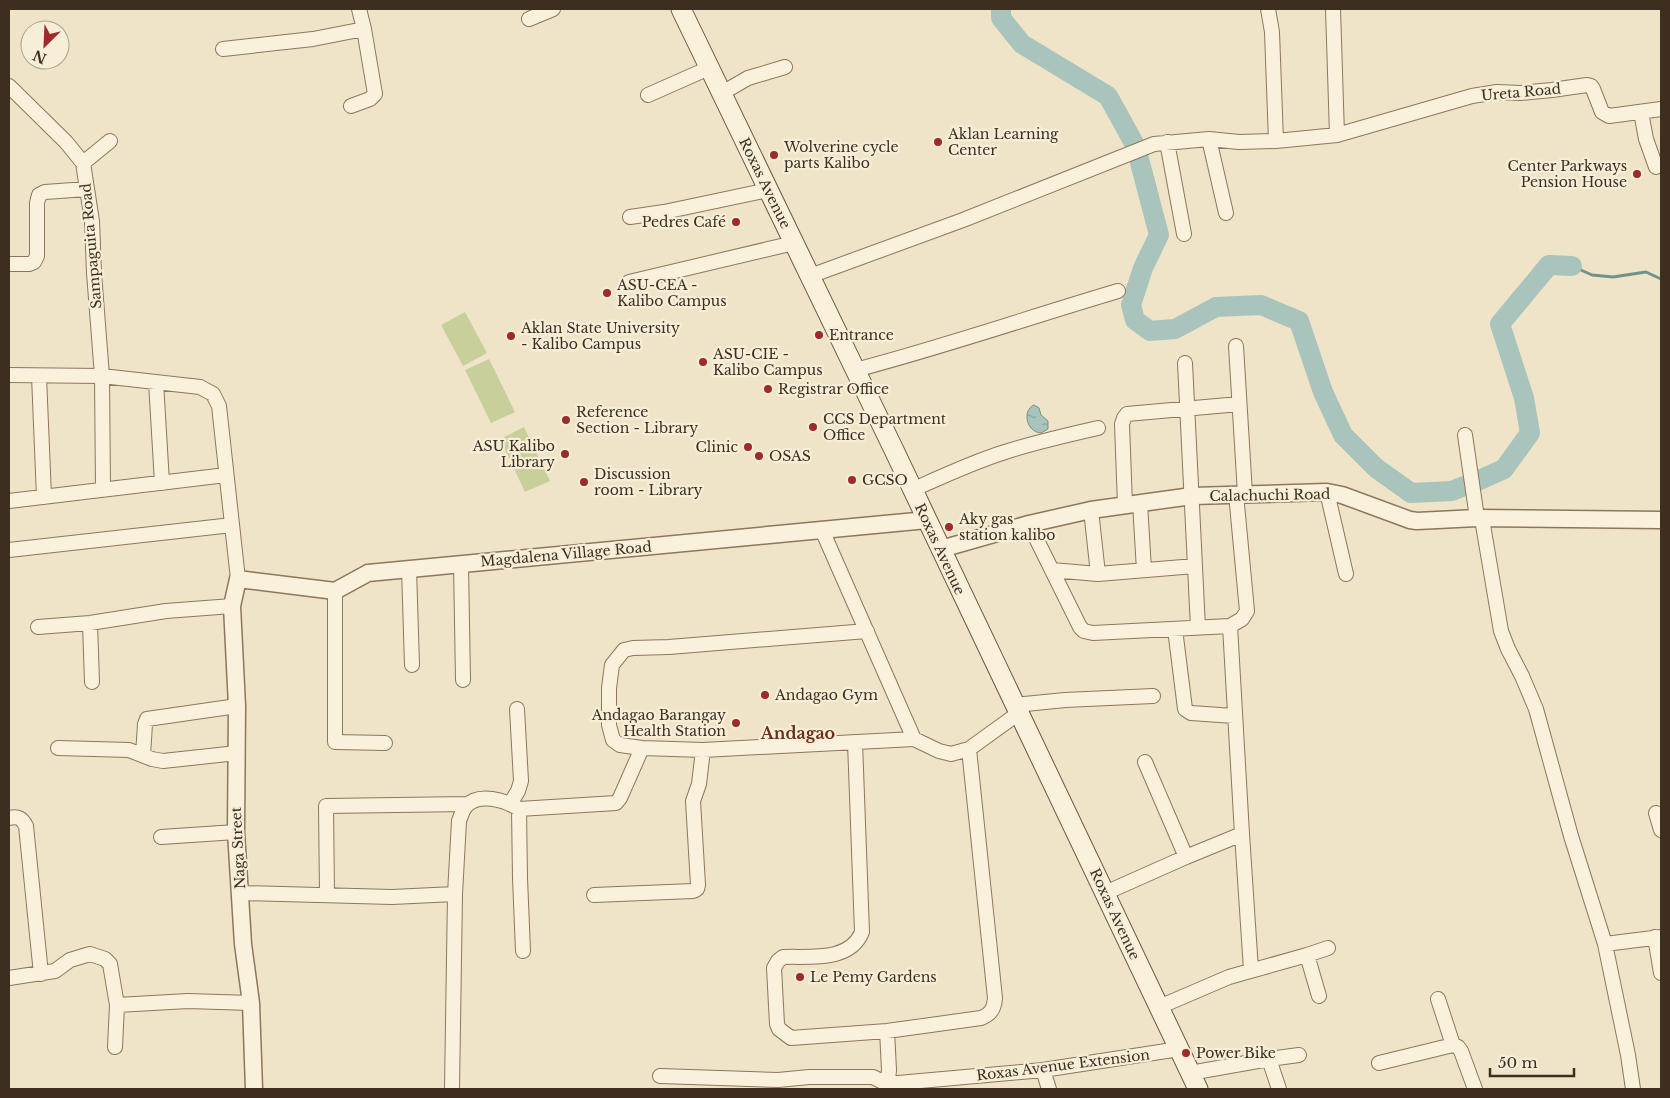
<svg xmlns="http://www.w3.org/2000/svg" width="1670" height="1098" viewBox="0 0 1670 1098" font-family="'Libre Baskerville',serif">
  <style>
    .pitch { fill: #c9cf9b }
    .water { fill: url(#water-ripples); stroke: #6f938a }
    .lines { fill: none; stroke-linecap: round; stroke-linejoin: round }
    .stream { stroke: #6f938a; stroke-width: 3 }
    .river { stroke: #a9c4bc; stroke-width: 20 }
    .minor-casing { stroke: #8d765c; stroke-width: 16 }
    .tertiary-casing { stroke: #8d765c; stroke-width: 19 }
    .secondary-casing { stroke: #6f573f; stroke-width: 21 }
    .minor { stroke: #faf1dc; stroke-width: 14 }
    .tertiary { stroke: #faf1dc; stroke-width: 16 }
    .secondary { stroke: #faf1dc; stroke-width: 19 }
    .poi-dot { fill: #9e2a2b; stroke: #f7eed8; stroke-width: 2 }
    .labels { text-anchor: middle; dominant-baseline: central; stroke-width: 4.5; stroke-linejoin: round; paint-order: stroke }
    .street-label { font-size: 14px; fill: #3d2e20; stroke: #f7eed8 }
    .poi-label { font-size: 14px; fill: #3d2e20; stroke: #f7eed8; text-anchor: start }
    .quarter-label { font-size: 16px; font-weight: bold; fill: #6b2e1e; stroke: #f7eed8 }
  </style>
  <defs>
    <pattern id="water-ripples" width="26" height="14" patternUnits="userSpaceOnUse" patternTransform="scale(1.25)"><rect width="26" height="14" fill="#a9c4bc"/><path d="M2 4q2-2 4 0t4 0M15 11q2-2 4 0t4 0" fill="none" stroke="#8ba098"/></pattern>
  </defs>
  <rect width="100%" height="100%" fill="#f0e4c8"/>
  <path class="pitch" d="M 465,312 L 487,353 L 463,366 L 441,325 Z
    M 489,359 L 515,412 L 491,423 L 465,370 Z
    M 524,427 L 550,481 L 525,492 L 500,439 Z"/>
  <path class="water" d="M 1034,405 L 1039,408 L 1041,415 L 1048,421 L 1048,429 L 1041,433 C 1026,432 1022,410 1034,405 Z"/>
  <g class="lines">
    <path class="stream" d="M 1572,266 L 1592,275 L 1613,277 L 1646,272 L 1661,279"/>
    <path class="river" d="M 1001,9 L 1001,18 L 1022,44 L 1108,96 L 1135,145
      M 1138,155 L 1159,235 L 1143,268 L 1131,305 L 1135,320 L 1150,331 L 1175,329 L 1216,307 L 1261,305 L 1299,321 L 1323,392 L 1343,435 L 1376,468 L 1411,493 L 1452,491 L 1469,484
      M 1475,482 L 1504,469 L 1530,433 L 1524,398 L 1500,324 L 1549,265 L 1572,266"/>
    <g class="minor-casing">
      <path id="minor" d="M 1268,9 L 1272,32 L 1276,141
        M 529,19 L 553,9
        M 223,49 L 313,39 L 364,29
        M 9,86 L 66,142 L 83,163 L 92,221 L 94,273 L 102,376 L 103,489
        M 722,93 L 748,78 L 785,67
        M 648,95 L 709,68
        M 351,106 L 370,99 L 375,94 L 364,29 L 359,9
        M 1641,112 L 1646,139 L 1656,167
        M 1337,135 L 1472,96 L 1497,92 L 1520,93 L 1552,90 L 1587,85 L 1591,86 L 1593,89 L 1602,112 L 1609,116 L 1661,109
        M 1209,139 L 1226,213
        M 1167,142 L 1184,234
        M 83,163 L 110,141
        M 630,217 L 664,212 L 768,190
        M 9,264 L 29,264 L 34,262 L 37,256 L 37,203 L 39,195 L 45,192 L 87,189
        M 810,276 L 963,220 L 1154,144 L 1209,139 L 1239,142 L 1276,141 L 1337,135 L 1333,9
        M 629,282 L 794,243
        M 1236,346 L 1245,494
        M 1185,363 L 1198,628
        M 855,370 C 943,347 1030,317 1118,291
        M 9,375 L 102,376 L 200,387 L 213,394 L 219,406 L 238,579
        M 39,376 L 44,497
        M 156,382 L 162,483
        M 1465,435 L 1477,518
        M 912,490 C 943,476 973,462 1005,452 C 1036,442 1067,435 1098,428
        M 1327,492 L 1346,574
        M 9,501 L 226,475
        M 1140,503 L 1144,570
        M 1125,505 L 1122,424 L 1124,418 L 1127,414 L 1239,404
        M 1091,510 L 1098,574
        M 1482,519 L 1501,631 L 1508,649 L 1522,676 L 1536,709 L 1571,836 L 1605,944 L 1628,1055 L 1633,1089
        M 1029,524 L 1080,627 L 1084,631 L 1093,633 L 1230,626 L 1242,619 L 1247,611 L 1236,494
        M 822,530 L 914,739 L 939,751 L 951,754 L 969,749 L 995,998 C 994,1009 991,1014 981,1018 L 887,1031 L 791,1038 L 779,1029 L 777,1024 L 774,968 L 778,961 L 783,957 C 810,956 850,962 862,932 L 855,742
        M 9,550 L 232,525
        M 461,564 L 463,680
        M 409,569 L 412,665
        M 1052,570 L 1098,574 L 1195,566
        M 335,591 L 335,742 L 385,743
        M 90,623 L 92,682
        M 38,627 L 90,623 L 166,611 L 232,606
        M 1175,629 L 1185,709 L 1191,713 L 1234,716
        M 867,631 L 669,647 L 633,648 L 624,650 L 612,665 L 609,688 L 609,725 L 613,740 L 620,745 L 642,748 L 703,750 L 914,739
        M 1015,705 L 1065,700 L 1153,696
        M 58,748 L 129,750 L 152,759 L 163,761 L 237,753
        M 969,749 L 1019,713
        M 143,755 L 145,724 L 147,719 L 237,706
        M 1145,762 L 1186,857
        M 510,804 L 518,791 L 521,781 L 517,709
        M 1656,813 L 1661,830
        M 9,818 C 18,816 22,818 26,826 L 41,974
        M 1242,834 L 1251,970
        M 161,837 L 236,832
        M 240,893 L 392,897 L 455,894
        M 1105,893 L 1186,857 L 1242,834 L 1230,626
        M 327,894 L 326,806 L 467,804
        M 594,895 L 693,891 L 697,889 L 698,885 L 693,801 L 699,784 L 703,750
        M 1655,937 L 1661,973
        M 1605,944 L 1661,937
        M 523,951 L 520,878 L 519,809 L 616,803 L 620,798 L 642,748
        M 1307,955 L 1328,948
        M 9,978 L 55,971 L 70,960 L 90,954 L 105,959 L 110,964 L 117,1005 L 188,1001 L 251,1003
        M 1438,999 L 1453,1045
        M 1159,1007 L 1229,977 L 1307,955 L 1319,996
        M 115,1047 L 117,1005
        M 1269,1059 L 1299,1055
        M 1379,1063 L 1453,1045 L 1458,1047 L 1461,1051 L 1475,1089
        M 1043,1070 L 1049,1089
        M 1190,1073 L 1269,1059 L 1279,1089
        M 660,1076 L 778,1080 L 809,1077 L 873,1077 L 887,1084
        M 887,1084 L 1043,1070 L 1179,1049
        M 452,1089 L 455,894 L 459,821 C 461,816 462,811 466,806 C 479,792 505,800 519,809
        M 887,1089 L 889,1070 L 887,1031"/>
    </g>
    <g class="tertiary-casing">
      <path id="tertiary" d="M 941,549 L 1029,524 L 1091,510 L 1192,496 L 1327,492 L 1342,495 L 1410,520 L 1417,521 L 1477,518 L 1661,520
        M 254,1089 L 251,1003 L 243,944 L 236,832 L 237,706 L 232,606 L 238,579 L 335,591 L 368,573 L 927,520"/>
    </g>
    <g class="secondary-casing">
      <path id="secondary" d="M 681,9 L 893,448 L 1198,1089"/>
    </g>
    <use href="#minor" class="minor"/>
    <use href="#tertiary" class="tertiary"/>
    <use href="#secondary" class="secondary"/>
  </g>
  <g class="poi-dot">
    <circle cx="938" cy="142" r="5"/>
    <circle cx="774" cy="155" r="5"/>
    <circle cx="1637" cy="174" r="5"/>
    <circle cx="736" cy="222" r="5"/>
    <circle cx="607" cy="293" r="5"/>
    <circle cx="819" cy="335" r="5"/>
    <circle cx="511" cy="336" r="5"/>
    <circle cx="703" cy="362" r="5"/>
    <circle cx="768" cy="389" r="5"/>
    <circle cx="566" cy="420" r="5"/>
    <circle cx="813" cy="427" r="5"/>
    <circle cx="748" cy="447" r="5"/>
    <circle cx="565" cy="454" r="5"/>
    <circle cx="759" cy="456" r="5"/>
    <circle cx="852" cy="480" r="5"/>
    <circle cx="584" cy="482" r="5"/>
    <circle cx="949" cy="527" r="5"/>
    <circle cx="765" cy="695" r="5"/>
    <circle cx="736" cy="723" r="5"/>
    <circle cx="800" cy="977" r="5"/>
    <circle cx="1186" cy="1053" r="5"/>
  </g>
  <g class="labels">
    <g class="street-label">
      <text transform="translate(1521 92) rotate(-5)">Ureta Road</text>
      <text transform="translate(765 183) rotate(64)">Roxas Avenue</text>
      <text transform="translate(91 246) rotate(-95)">Sampaguita Road</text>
      <text transform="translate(1270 495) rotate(-1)">Calachuchi Road</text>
      <text transform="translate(940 549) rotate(65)">Roxas Avenue</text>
      <text transform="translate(566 554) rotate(-5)">Magdalena Village Road</text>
      <text transform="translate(238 848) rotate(-93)">Naga Street</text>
      <text transform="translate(1115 914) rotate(65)">Roxas Avenue</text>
      <text transform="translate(1063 1065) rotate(-7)">Roxas Avenue Extension</text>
    </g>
    <g class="poi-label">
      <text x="948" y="134">Aklan Learning<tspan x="948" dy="16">Center</tspan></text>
      <text x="784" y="147">Wolverine cycle<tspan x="784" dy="16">parts Kalibo</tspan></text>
      <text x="1627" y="166" text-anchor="end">Center Parkways<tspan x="1627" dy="16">Pension House</tspan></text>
      <text x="726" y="222" text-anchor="end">Pedres Café</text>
      <text x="617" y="285">ASU-CEA -<tspan x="617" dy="16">Kalibo Campus</tspan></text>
      <text x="521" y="328">Aklan State University<tspan x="521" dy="16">- Kalibo Campus</tspan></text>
      <text x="829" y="335">Entrance</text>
      <text x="713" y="354">ASU-CIE -<tspan x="713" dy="16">Kalibo Campus</tspan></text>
      <text x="778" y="389">Registrar Office</text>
      <text x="576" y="412">Reference<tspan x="576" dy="16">Section - Library</tspan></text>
      <text x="823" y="419">CCS Department<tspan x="823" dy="16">Office</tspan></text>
      <text x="555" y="446" text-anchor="end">ASU Kalibo<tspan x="555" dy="16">Library</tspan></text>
      <text x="738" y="447" text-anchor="end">Clinic</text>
      <text x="769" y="456">OSAS</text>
      <text x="594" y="474">Discussion<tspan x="594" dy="16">room - Library</tspan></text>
      <text x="862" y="480">GCSO</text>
      <text x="959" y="519">Aky gas<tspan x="959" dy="16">station kalibo</tspan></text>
      <text x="775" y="695">Andagao Gym</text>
      <text x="726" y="715" text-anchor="end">Andagao Barangay<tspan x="726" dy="16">Health Station</tspan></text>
      <text x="810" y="977">Le Pemy Gardens</text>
      <text x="1196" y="1053">Power Bike</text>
    </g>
    <g class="quarter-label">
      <text x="798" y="733">Andagao</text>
    </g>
  </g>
  <rect width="1670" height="1098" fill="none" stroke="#3d2e20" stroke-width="20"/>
  <g transform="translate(45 45) rotate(204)"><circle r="24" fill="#f7eed8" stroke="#ada18e"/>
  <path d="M0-4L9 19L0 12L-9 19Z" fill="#9e2a2b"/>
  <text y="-8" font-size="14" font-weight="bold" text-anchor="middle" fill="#3d2e20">N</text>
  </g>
  <path d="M1490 1068v8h84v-8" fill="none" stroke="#3d2e20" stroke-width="2.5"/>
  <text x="1498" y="1068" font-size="15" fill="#3d2e20" stroke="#f7eed8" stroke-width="4" paint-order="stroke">50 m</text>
</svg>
